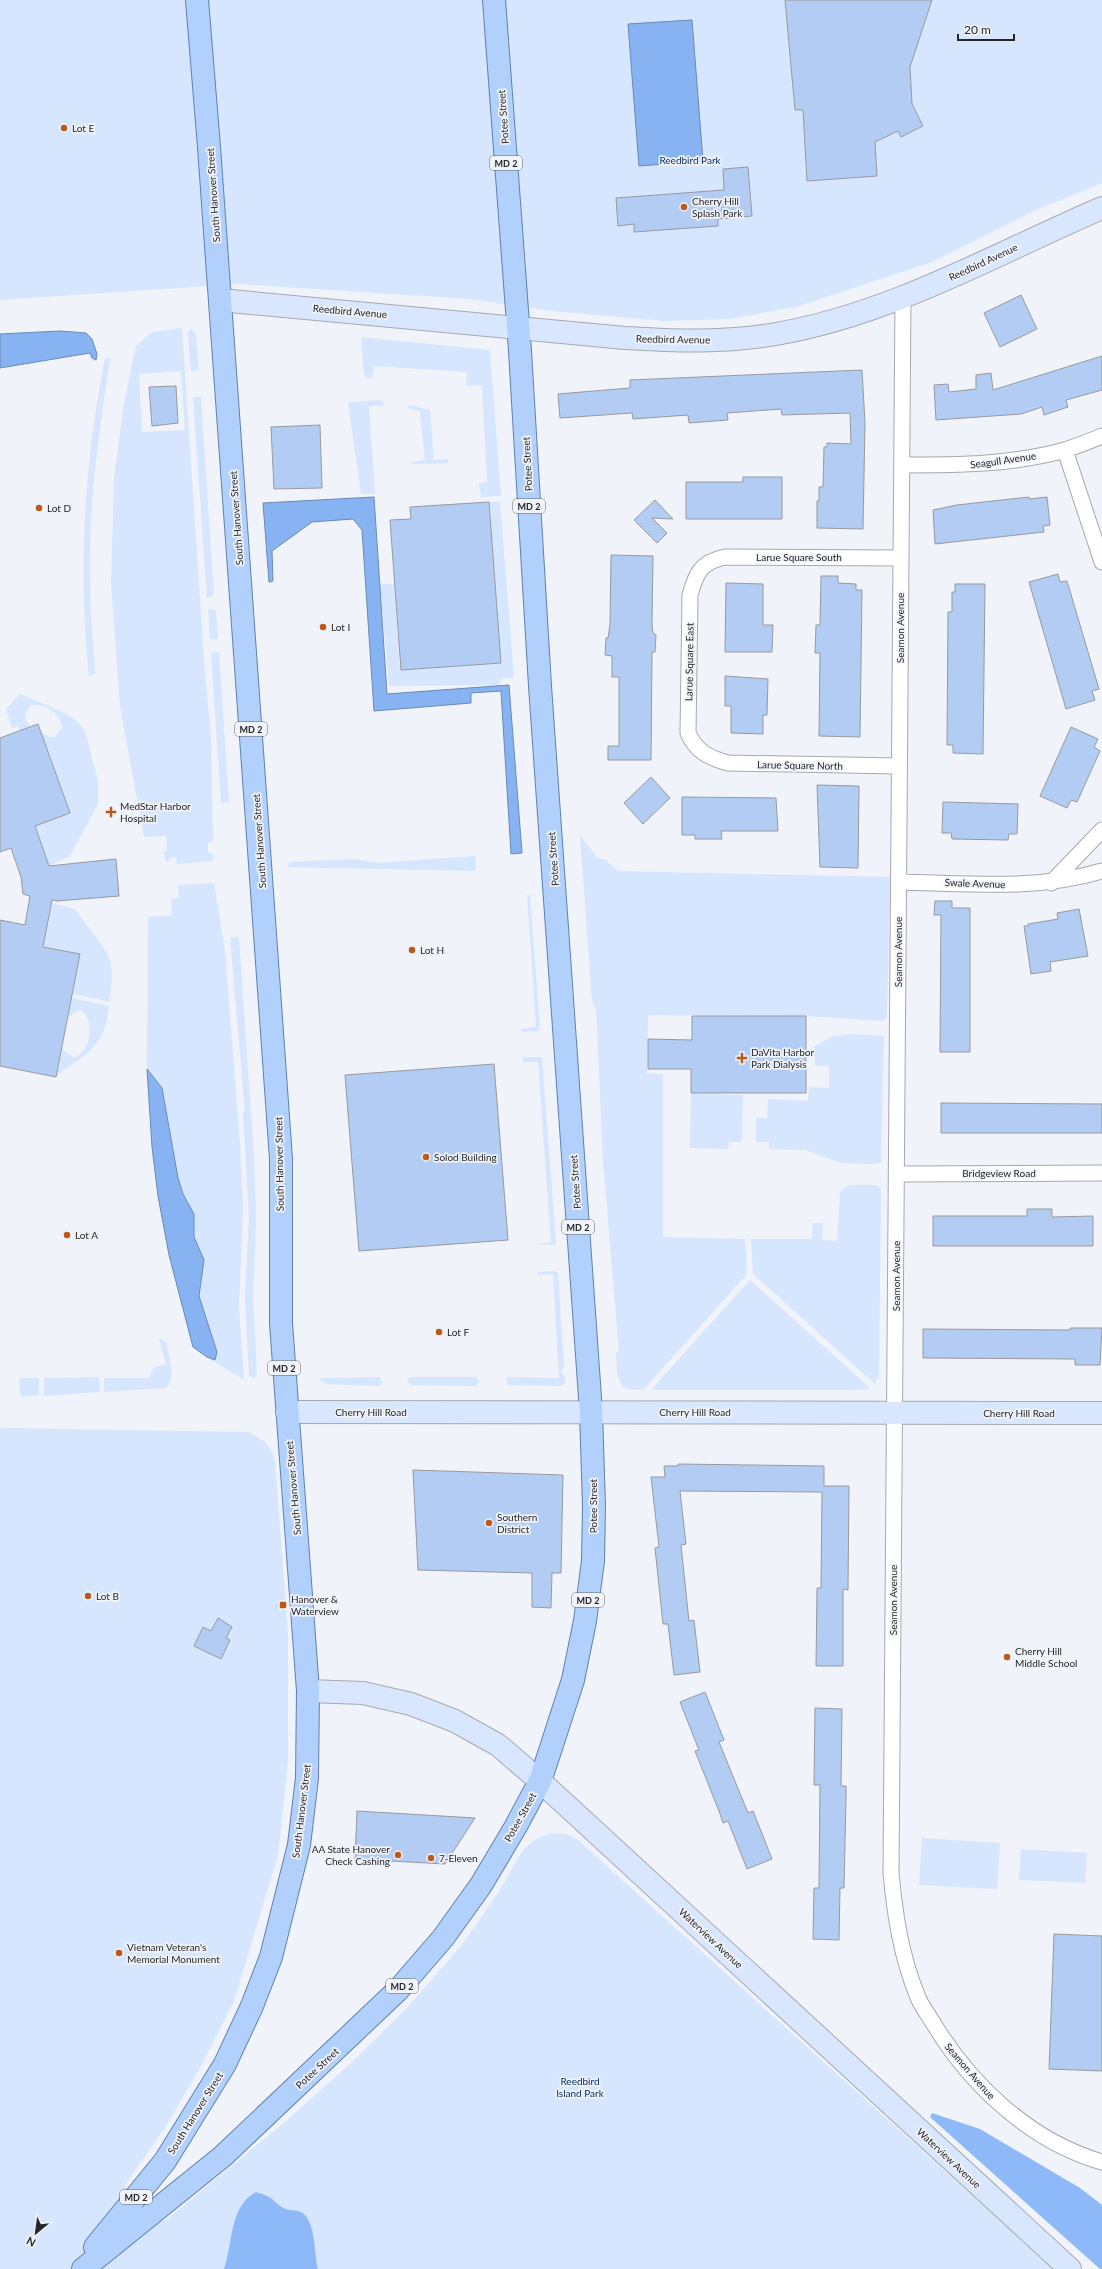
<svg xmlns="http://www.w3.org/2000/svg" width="1102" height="2269" viewBox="0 0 1102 2269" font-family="Lato,sans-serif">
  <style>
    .green { fill: #d5e6fe; fill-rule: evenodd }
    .forest { fill: #8eb9f8 }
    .water { fill: #88b3f2; stroke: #6a89b5 }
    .building { fill: #b2ccf3; stroke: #979a9f }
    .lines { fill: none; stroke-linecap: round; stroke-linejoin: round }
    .street-casing { stroke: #a6a9ae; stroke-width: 17 }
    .secondary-casing { stroke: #a6a9ae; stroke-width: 24 }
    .primary-casing { stroke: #5f80b0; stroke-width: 24 }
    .street { stroke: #fff; stroke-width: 15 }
    .secondary { stroke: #d8e7fe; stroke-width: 22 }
    .primary { stroke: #b2d0fc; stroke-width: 22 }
    .poi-dot { fill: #bb591b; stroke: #f0f3f9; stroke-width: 1.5 }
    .labels { text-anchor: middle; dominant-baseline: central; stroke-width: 3.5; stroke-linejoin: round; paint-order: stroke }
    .shield { fill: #f0f3f9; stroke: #626467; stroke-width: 1 }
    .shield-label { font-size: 9px; font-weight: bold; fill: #252628 }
    .street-label { font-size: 10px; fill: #252628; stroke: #f0f3f9 }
    .poi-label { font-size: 10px; fill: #252628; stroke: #f0f3f9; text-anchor: start }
    .park-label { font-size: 10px; fill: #01295f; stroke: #f0f3f9 }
  </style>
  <rect width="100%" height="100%" fill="#f0f3f9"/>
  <path class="green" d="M 0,0 L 1102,0 L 1102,183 L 1038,209 L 932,262 L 796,307 L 729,319 L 665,321 L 551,311 L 469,299 L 238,284 L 0,300 Z
    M 182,328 L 205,674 L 211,735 L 213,842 L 208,842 L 208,853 L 213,854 L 213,861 L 177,864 L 176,857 L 170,858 L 167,863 L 163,851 L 167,851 L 166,836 L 144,837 L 120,707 L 111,582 L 114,478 L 123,409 L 136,346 L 152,332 ZM 181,371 L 185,430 L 142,432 L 139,374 Z
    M 191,329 L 196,334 L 199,370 L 191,371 L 188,332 Z
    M 361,337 L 490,350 L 501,496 L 481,497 L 479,483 L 487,482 L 482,385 L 466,386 L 467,372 L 374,366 L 372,379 L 367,378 L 364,375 Z
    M 105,358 L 110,359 C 102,413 94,466 91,520 C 88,571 91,622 95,673 L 89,677 C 78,571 84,463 105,358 Z
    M 193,397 L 201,397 L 214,595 L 207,598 Z
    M 382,400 L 384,404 L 381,406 L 369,406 L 375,494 L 361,494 L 348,402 Z
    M 410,405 L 430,410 L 434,460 L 448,459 L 448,463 L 411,464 L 413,462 L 425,460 L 420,411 L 408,408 Z
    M 489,502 L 500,502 L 514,678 L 501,679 L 498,685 L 389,686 L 380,584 L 394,584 L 400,670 L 500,663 Z
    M 208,609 L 216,610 L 218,639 L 210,639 Z
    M 219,652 L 229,802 L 221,803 L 211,653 Z
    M 20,694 L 65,713 L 77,721 L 85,731 L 98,781 L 98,804 L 70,856 L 48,866 L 34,826 L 70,813 L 41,732 L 49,737 L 55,737 L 62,728 C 62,714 45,703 31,705 L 26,713 L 25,719 L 31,727 L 19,731 L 18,726 L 12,728 L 6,709 Z
    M 580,835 L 597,858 L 606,860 L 618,871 L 890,877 L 887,1017 L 883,1021 L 805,1016 L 648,1015 L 647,1073 L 663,1074 L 663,1237 L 745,1239 L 747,1274 L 643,1390 L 628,1389 L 622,1386 L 617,1374 L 616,1352 L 619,1352 L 603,1160 L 596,1008 L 592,1002 Z
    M 475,856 L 476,871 L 288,867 L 290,862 L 355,859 L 378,863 Z
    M 214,883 L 225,951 L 240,1144 L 243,1207 L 239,1307 L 244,1380 L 207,1357 L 215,1360 L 217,1352 L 199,1296 L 204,1260 L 194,1237 L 194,1214 L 183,1194 L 178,1178 L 162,1088 L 147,1069 L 148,917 L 172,915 L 171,899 L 179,898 L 178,885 Z
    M 527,895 L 530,895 L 540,1026 L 538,1031 L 522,1032 L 521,1029 L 536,1027 Z
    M 51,903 L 75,909 C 84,923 108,948 111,964 C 113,977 111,989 109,1002 L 73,994 L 80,954 L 43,947 Z
    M 239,937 L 254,1157 L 256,1222 L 253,1299 L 257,1374 L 254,1378 L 249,1376 L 245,1295 L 249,1218 L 243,1114 L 245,1111 L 230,938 Z
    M 72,998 L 109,1006 C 106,1045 87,1054 57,1075 L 62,1049 L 74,1058 C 91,1053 95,1020 81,1010 L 76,1011 L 68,1019 Z
    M 851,1034 L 884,1036 L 881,1162 L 875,1164 L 840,1163 L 805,1150 L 769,1149 L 769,1142 L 756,1142 L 756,1118 L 767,1118 L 768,1099 L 808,1101 L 809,1087 L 829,1088 L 829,1066 L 815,1066 L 814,1047 L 831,1037 Z
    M 522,1057 L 542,1057 L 556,1243 L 554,1245 L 535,1244 L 551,1242 L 538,1062 L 523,1062 Z
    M 691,1094 L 743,1095 L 742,1142 L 729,1142 L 728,1149 L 690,1148 Z
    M 849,1185 L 877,1185 L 881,1188 L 879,1375 L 875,1384 L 753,1274 L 751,1239 L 812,1239 L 813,1223 L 823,1223 L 822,1240 L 837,1241 L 840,1192 Z
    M 555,1271 L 558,1273 L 564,1366 L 561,1371 L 565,1377 L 565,1383 L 561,1386 L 507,1385 L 507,1377 L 559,1378 L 553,1275 L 537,1274 L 538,1272 Z
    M 750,1280 L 870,1388 L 862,1390 L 651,1390 Z
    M 159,1338 L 166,1342 C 168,1354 177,1379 166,1388 L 104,1392 L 104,1378 L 149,1378 L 153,1368 L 166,1364 Z
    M 99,1377 L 100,1392 L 44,1396 L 44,1378 Z
    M 380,1377 L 382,1384 L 378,1386 L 325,1384 L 319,1378 Z
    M 410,1377 L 476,1377 L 479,1381 L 476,1386 L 410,1385 L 407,1381 Z
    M 21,1378 L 39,1378 L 39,1395 L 23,1397 L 20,1394 L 19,1380 Z
    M 0,1428 L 249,1432 C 263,1440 271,1445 275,1460 L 288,1634 L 288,1762 L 278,1855 L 234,2001 L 199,2070 L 164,2129 L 125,2185 L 165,2221 L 286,2121 L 351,2063 L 407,2008 L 461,1946 L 498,1893 L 523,1850 L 536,1839 L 552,1833 L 567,1834 L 578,1840 L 1053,2269 L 0,2269 Z
    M 922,1838 L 1000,1843 L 997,1889 L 919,1885 Z
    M 1021,1849 L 1087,1853 L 1085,1883 L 1019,1880 Z"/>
  <path class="forest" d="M 932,2113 L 980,2129 L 1080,2188 L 1102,2205 L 1102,2269 L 1100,2269 L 930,2117 Z
    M 256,2192 C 273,2197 269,2198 282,2207 C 288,2212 298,2208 305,2215 C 316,2228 314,2253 318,2269 L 224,2269 C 233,2244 229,2206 256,2192 Z"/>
  <path class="water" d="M 692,20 L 703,161 L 639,166 L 628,24 Z
    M 60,331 L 86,333 L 92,339 L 97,354 L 96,360 L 92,358 L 90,353 L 0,368 L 0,334 Z
    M 374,497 L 387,694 L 509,685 L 522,853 L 511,854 L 501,691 L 471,693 L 471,703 L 374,711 L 362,530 L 353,519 L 312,522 L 272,551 L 273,581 L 269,582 L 263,503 Z
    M 147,1069 L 162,1088 L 178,1178 L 183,1194 L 194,1214 L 194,1237 L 204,1260 L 199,1296 L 217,1352 L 215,1360 L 207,1357 L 193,1347 L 169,1255 L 158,1196 L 152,1147 Z"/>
  <path class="building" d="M 785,0 L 932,0 L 910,67 L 912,104 L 923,126 L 901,137 L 898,131 L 875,142 L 877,176 L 807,181 L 803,110 L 795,110 Z
    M 748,167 L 752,216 L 718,219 L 718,226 L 634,232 L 634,224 L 618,226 L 616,198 L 724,190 L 723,169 Z
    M 1021,295 L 1037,329 L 1000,347 L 984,313 Z
    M 1102,356 L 1102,390 L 1066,400 L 1068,407 L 1044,415 L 1042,407 L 1021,414 L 936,420 L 934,385 L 948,384 L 949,392 L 976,389 L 976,375 L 991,373 L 993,390 Z
    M 862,370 L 865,423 L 863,529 L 817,528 L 817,501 L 819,501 L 819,487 L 823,487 L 824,447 L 827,447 L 827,443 L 851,444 L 850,413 L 782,415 L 781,409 L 727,413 L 728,420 L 689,423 L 688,415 L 633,419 L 632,413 L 560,418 L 558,394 L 630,388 L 630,380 Z
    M 176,386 L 178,423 L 152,426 L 149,387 Z
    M 320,425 L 322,488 L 274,489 L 271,427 Z
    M 743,477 L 782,477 L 782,519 L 686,519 L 686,482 L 743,482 Z
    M 1029,497 L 1029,499 L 1047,497 L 1050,525 L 1043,526 L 1044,532 L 935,544 L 933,510 L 957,505 Z
    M 655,500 L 673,519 L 652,518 L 667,533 L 657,543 L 634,520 Z
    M 489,502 L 501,663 L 401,670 L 390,520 L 411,519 L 410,507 Z
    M 611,555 L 653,556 L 652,625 L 653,633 L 656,635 L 655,652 L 652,652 L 651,760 L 608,760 L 608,746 L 619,746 L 619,677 L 612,677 L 612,656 L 605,655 L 606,638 L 608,638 L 610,624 Z
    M 1058,574 L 1060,582 L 1067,581 L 1099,689 L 1092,691 L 1095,700 L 1066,709 L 1029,582 Z
    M 821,576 L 838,576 L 838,583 L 856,584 L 856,590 L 862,590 L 860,737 L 819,736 L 820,653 L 815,653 L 816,625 L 820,625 Z
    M 726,583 L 763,584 L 763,625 L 773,625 L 772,652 L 725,652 Z
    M 955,584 L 985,584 L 983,754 L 953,753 L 953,745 L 947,745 L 948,612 L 952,612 L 952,592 L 955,592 Z
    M 725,676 L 768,679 L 767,715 L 763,715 L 763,734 L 731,733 L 731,706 L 725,706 Z
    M 38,724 L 70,813 L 35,826 L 49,866 L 116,859 L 119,896 L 57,901 L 52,900 L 43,947 L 80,954 L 56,1077 L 0,1066 L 0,920 L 25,925 L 30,896 L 23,894 L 21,877 L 11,848 L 0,852 L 0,738 Z
    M 1071,727 L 1098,739 L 1094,747 L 1100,751 L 1077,802 L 1071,800 L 1067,808 L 1040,796 Z
    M 651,777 L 670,798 L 643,824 L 624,803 Z
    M 817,785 L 859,786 L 858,868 L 820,867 Z
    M 682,797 L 776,798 L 778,831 L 721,831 L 722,839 L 695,839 L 695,835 L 682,835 Z
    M 943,802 L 1018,804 L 1017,834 L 1009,834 L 1008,840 L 952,839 L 951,833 L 942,833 Z
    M 935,901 L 952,901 L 952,908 L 970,908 L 970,1052 L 940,1052 L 941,915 L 934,915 Z
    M 1079,909 L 1088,956 L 1050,962 L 1051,971 L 1031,974 L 1024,926 L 1028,926 L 1028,924 L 1058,919 L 1057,913 Z
    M 692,1016 L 806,1016 L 806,1093 L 691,1093 L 691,1069 L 648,1069 L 648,1039 L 692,1040 Z
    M 494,1064 L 508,1240 L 359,1251 L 345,1075 Z
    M 941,1103 L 1102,1104 L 1102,1133 L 941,1133 Z
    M 1027,1209 L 1052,1209 L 1052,1217 L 1093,1216 L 1093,1246 L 933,1246 L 933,1216 L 1027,1216 Z
    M 1070,1328 L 1102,1328 L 1100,1365 L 1075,1365 L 1075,1359 L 923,1358 L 923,1329 L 1070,1330 Z
    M 678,1464 L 824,1466 L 824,1486 L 849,1486 L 848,1590 L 843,1589 L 843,1666 L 816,1666 L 817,1588 L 821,1588 L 822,1492 L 680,1491 L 686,1544 L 681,1545 L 689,1621 L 694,1620 L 700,1672 L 674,1675 L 668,1624 L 663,1624 L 655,1548 L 659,1547 L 651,1477 L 665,1477 L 664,1466 L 678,1466 Z
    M 413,1470 L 563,1475 L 561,1573 L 552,1573 L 551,1608 L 532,1607 L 532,1573 L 418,1570 Z
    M 218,1618 L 232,1627 L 226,1638 L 230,1640 L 221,1659 L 194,1646 L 203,1627 L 211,1631 Z
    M 705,1692 L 724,1740 L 719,1742 L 748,1813 L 753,1811 L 772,1859 L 747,1869 L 728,1821 L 723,1823 L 719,1811 L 695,1751 L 699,1750 L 680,1702 Z
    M 815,1708 L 842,1709 L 841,1786 L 846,1786 L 846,1798 L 844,1888 L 840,1888 L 839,1940 L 813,1939 L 814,1888 L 819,1888 L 820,1785 L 814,1785 Z
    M 357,1811 L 475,1818 L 445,1864 L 355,1859 Z
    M 1054,1934 L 1102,1936 L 1102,2071 L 1049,2069 Z"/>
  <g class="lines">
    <g class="street-casing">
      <path id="street" d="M 903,297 L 891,1873 C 895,1916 901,1955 917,1995 C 920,2004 927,2013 932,2021 C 970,2085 1030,2141 1102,2162
        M 1065,450 L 1102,562
        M 902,465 C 957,465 1011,465 1065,450 C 1077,446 1090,441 1102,436
        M 899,766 L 728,763 C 710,758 696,752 688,733 L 690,595 C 696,573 701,562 725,557 L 901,558
        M 899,882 C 967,883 1036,891 1102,871
        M 1051,883 L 1102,830
        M 897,1174 L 1102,1173"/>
    </g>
    <g class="secondary-casing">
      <path id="secondary" d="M 220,300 L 625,338 C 676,341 726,343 776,334 C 892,314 995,254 1102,208
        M 287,1412 L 1102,1413
        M 308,1691 L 363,1693 L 411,1704 L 455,1721 L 498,1745 L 540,1781 L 1070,2269"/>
    </g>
    <g class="primary-casing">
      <path id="primary" d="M 95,2247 L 165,2161 L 225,2064 L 252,2006 L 271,1957 L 299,1845 L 307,1778 L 308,1691 L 281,1323 L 281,1159 L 209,147 L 197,0
        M 83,2269 L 223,2156 L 398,1990 L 443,1938 L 481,1885 L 516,1826 L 540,1781 L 549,1754 L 573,1680 L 585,1621 L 593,1561 L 594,1506 L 591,1412 L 540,686 L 520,351 L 494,0"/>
    </g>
    <use href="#street" class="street"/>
    <use href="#secondary" class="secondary"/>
    <use href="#primary" class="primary"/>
  </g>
  <g class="poi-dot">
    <circle cx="64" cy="128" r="4"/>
    <circle cx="684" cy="207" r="4"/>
    <circle cx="39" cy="508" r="4"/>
    <circle cx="323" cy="627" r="4"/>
    <path d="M109 806h4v4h4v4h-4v4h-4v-4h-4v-4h4z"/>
    <circle cx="412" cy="950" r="4"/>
    <path d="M740 1052h4v4h4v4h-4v4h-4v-4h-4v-4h4z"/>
    <circle cx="426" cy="1157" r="4"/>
    <circle cx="67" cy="1235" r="4"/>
    <circle cx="439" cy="1332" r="4"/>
    <circle cx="489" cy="1523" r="4"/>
    <circle cx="88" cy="1596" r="4"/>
    <rect x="279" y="1601" width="8" height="8" rx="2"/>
    <circle cx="1007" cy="1657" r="4"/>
    <circle cx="398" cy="1855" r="4"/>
    <circle cx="431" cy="1858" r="4"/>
    <circle cx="119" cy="1953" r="4"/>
  </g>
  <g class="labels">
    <g class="shield">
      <rect x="490" y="156" width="32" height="14" rx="3"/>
      <rect x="513" y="499" width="32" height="14" rx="3"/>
      <rect x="235" y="722" width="32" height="14" rx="3"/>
      <rect x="562" y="1220" width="32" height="14" rx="3"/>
      <rect x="268" y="1361" width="32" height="14" rx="3"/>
      <rect x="572" y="1593" width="32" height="14" rx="3"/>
      <rect x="386" y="1979" width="32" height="14" rx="3"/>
      <rect x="120" y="2190" width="32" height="14" rx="3"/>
    </g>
    <g class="shield-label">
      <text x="506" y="163">MD 2</text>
      <text x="529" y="506">MD 2</text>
      <text x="251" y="729">MD 2</text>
      <text x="578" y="1227">MD 2</text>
      <text x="284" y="1368">MD 2</text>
      <text x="588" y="1600">MD 2</text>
      <text x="402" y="1986">MD 2</text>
      <text x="136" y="2197">MD 2</text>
    </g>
    <g class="street-label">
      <text transform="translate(503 117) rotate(-94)">Potee Street</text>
      <text transform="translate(213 195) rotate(-94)">South Hanover Street</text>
      <text transform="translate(983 262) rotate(-25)">Reedbird Avenue</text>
      <text transform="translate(350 311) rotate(5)">Reedbird Avenue</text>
      <text transform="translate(673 339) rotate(1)">Reedbird Avenue</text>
      <text transform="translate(1003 460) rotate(-8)">Seagull Avenue</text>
      <text transform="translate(527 464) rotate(-93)">Potee Street</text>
      <text transform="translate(236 518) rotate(-94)">South Hanover Street</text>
      <text x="799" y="557">Larue Square South</text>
      <text transform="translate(900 628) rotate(-90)">Seamon Avenue</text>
      <text transform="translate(689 662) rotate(-89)">Larue Square East</text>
      <text transform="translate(800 765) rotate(1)">Larue Square North</text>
      <text transform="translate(259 841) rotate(-94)">South Hanover Street</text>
      <text transform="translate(553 859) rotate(-94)">Potee Street</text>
      <text transform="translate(975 883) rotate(2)">Swale Avenue</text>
      <text transform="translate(898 952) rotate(-90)">Seamon Avenue</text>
      <text transform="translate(279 1164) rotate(-91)">South Hanover Street</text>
      <text x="999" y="1173">Bridgeview Road</text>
      <text transform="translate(575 1182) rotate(-94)">Potee Street</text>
      <text transform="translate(896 1276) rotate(-90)">Seamon Avenue</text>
      <text x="371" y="1412">Cherry Hill Road</text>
      <text x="695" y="1412">Cherry Hill Road</text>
      <text x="1019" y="1413">Cherry Hill Road</text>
      <text transform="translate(293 1488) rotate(-95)">South Hanover Street</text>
      <text transform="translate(593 1506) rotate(-90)">Potee Street</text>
      <text transform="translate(893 1600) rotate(-90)">Seamon Avenue</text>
      <text transform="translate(301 1811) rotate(-83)">South Hanover Street</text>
      <text transform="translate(520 1817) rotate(-61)">Potee Street</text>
      <text transform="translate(711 1938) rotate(43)">Waterview Avenue</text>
      <text transform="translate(317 2068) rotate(-43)">Potee Street</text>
      <text transform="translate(970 2071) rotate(49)">Seamon Avenue</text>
      <text transform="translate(195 2113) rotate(-58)">South Hanover Street</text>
      <text transform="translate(949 2158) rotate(43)">Waterview Avenue</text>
    </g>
    <g class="poi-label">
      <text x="72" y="128">Lot E</text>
      <text x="692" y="201">Cherry Hill<tspan x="692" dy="12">Splash Park</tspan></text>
      <text x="47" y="508">Lot D</text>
      <text x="331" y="627">Lot I</text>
      <text x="120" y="806">MedStar Harbor<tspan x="120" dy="12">Hospital</tspan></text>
      <text x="420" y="950">Lot H</text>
      <text x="751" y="1052">DaVita Harbor<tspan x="751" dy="12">Park Dialysis</tspan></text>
      <text x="434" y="1157">Solod Building</text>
      <text x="75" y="1235">Lot A</text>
      <text x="447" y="1332">Lot F</text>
      <text x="497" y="1517">Southern<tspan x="497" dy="12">District</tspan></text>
      <text x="96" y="1596">Lot B</text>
      <text x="291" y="1599">Hanover &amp;<tspan x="291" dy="12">Waterview</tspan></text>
      <text x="1015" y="1651">Cherry Hill<tspan x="1015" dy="12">Middle School</tspan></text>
      <text x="390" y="1849" text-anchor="end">AA State Hanover<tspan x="390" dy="12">Check Cashing</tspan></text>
      <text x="439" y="1858">7-Eleven</text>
      <text x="127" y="1947">Vietnam Veteran's<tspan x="127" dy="12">Memorial Monument</tspan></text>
    </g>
    <g class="park-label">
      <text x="690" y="160">Reedbird Park</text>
      <text x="580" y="2081">Reedbird<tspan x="580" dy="12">Island Park</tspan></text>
    </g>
  </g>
  <g transform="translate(36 2233) rotate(209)" stroke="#f0f3f9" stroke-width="3" paint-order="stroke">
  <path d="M0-3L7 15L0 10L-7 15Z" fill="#252628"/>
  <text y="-6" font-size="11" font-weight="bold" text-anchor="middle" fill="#252628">N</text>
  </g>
  <path d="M958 34v6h56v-6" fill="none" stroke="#252628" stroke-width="2"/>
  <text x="964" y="34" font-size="12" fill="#252628" stroke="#f0f3f9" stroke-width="3" paint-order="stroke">20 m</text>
</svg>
